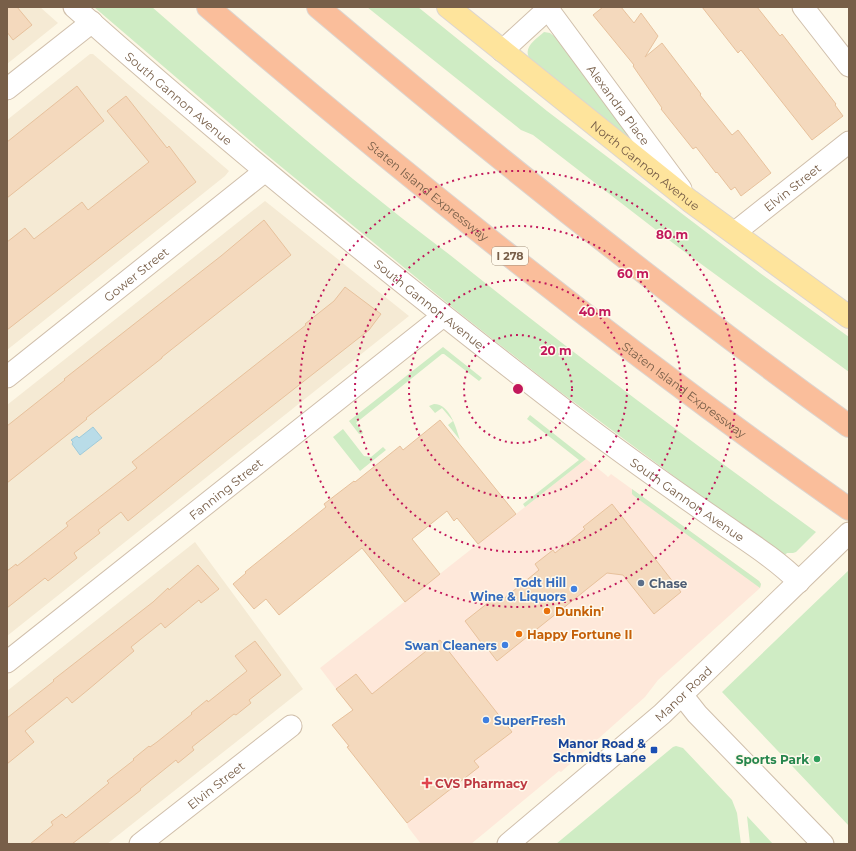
<svg xmlns="http://www.w3.org/2000/svg" width="856" height="851" viewBox="0 0 856 851" font-family="Montserrat,sans-serif">
  <style>
    .residential { fill: #f5ead4 }
    .commercial { fill: #fee8da }
    .green { fill: #cfecc4 }
    .water { fill: #b9dce8; stroke: #9fcbda }
    .building { fill: #f4d9bd; stroke: #e7c19c }
    .lines { fill: none; stroke-linecap: round; stroke-linejoin: round }
    .minor-casing { stroke: #d0bfab; stroke-width: 23 }
    .major-casing { stroke: #dcd5d0; stroke-width: 24 }
    .highway-casing { stroke: #dcd5d0; stroke-width: 24 }
    .minor { stroke: #fff; stroke-width: 21 }
    .major { stroke: #fee49c; stroke-width: 22 }
    .highway { stroke: #fabe9b; stroke-width: 22 }
    .ring { fill: none; stroke: #c2185b; stroke-width: 2; stroke-dasharray: 2 4 }
    .service-dot { fill: #5c6f8a; stroke: #fffaed; stroke-width: 1.5 }
    .shop-dot { fill: #3f7fe0; stroke: #fffaed; stroke-width: 1.5 }
    .food-dot { fill: #e8710a; stroke: #fffaed; stroke-width: 1.5 }
    .transit-dot { fill: #1a4fb4; stroke: #fffaed; stroke-width: 1.5 }
    .leisure-dot { fill: #2e9e5b; stroke: #fffaed; stroke-width: 1.5 }
    .health-dot { fill: #e0444e; stroke: #fffaed; stroke-width: 1.5 }
    .labels { text-anchor: middle; dominant-baseline: central; stroke-width: 3; stroke-linejoin: round; paint-order: stroke }
    .shield { fill: #fffaed; stroke: #a08e7a; stroke-width: 1 }
    .shield-label { font-size: 11px; font-weight: bold; fill: #785f49 }
    .street-label { font-size: 12px; fill: #785f49; stroke: #fffaed }
    .shop-label { font-size: 12px; font-weight: bold; fill: #366cbe; stroke: #fffaed; text-anchor: end }
    .service-label { font-size: 12px; font-weight: bold; fill: #4e5e75; stroke: #fffaed; text-anchor: start }
    .food-label { font-size: 12px; font-weight: bold; fill: #c56008; stroke: #fffaed; text-anchor: start }
    .transit-label { font-size: 12px; font-weight: bold; fill: #164399; stroke: #fffaed; text-anchor: end }
    .leisure-label { font-size: 12px; font-weight: bold; fill: #27864d; stroke: #fffaed; text-anchor: end }
    .health-label { font-size: 12px; font-weight: bold; fill: #be3a42; stroke: #fffaed; text-anchor: start }
    .centre { fill: #c2185b; stroke: #fffaed; stroke-width: 2 }
    .ring-label { font-size: 12px; text-anchor: middle; font-weight: bold; fill: #c2185b; stroke: #fffaed; stroke-width: 3; stroke-linejoin: round; paint-order: stroke }
  </style>
  <rect width="100%" height="100%" fill="#fdf7e6"/>
  <path class="residential" d="M 7,7 L 40,7 L 58,23 L 7,64 Z
    M 90,54 L 93,54 L 229,171 L 225,176 L 7,350 L 7,120 Z
    M 265,201 L 409,316 L 7,636 L 7,405 Z
    M 195,542 L 303,689 L 107,844 L 7,844 L 7,691 Z"/>
  <path class="commercial" d="M 586,459 L 606,475 L 608,477 L 611,474 L 759,581 L 761,584 L 760,588 L 658,680 L 645,697 L 561,772 L 559,771 L 471,844 L 421,844 L 408,827 L 407,823 L 347,747 L 348,746 L 332,725 L 352,710 L 320,668 Z"/>
  <path class="green" d="M 94,7 L 152,7 C 218,65 285,123 353,179 C 385,205 417,230 450,255 C 570,351 692,442 816,532 L 796,552 L 793,553 L 787,553 L 783,557 L 555,388 L 457,311 L 262,151 Z
    M 367,7 L 418,7 L 547,111 L 760,273 L 849,337 L 849,372 L 682,250 L 533,135 L 521,130 Z
    M 544,32 L 550,33 L 554,36 L 630,133 L 632,140 L 530,59 C 522,48 536,39 544,32 Z
    M 443,347 L 482,378 L 479,381 L 444,354 L 442,354 L 356,423 L 363,432 L 362,434 L 359,434 L 349,421 Z
    M 434,404 C 450,404 456,428 460,440 L 448,425 L 453,421 L 442,408 L 435,413 L 429,406 Z
    M 530,415 L 586,459 L 525,507 L 523,504 L 579,460 L 527,419 Z
    M 343,429 L 364,456 L 371,457 L 383,447 L 386,450 L 360,471 L 333,437 Z
    M 632,489 L 759,581 L 761,584 L 760,588 L 634,496 L 632,494 Z
    M 849,570 L 849,826 L 722,692 Z
    M 676,746 L 683,748 L 732,800 L 737,813 L 741,844 L 556,844 L 673,747 Z
    M 747,816 L 773,844 L 750,844 Z"/>
  <path class="water" d="M 93,427 L 102,438 L 80,455 L 72,444 L 73,442 L 71,440 L 77,436 L 79,438 Z"/>
  <path class="building" d="M 7,7 L 17,7 L 32,25 L 13,40 L 7,32 Z
    M 603,7 L 621,7 L 634,23 L 641,13 L 658,36 L 645,57 L 662,43 L 701,94 L 700,95 L 732,135 L 738,130 L 771,173 L 741,196 L 735,187 L 731,190 L 717,172 L 716,173 L 696,147 L 693,149 L 661,109 L 662,108 L 633,66 L 634,65 L 593,15 Z
    M 702,7 L 757,7 L 780,36 L 782,34 L 836,104 L 835,105 L 843,116 L 812,140 L 741,50 L 738,53 Z
    M 77,86 L 104,121 L 7,198 L 7,142 Z
    M 126,96 L 167,148 L 169,146 L 196,182 L 7,330 L 7,242 L 25,228 L 34,239 L 82,202 L 88,210 L 149,162 L 107,111 Z
    M 264,220 L 291,255 L 162,357 L 162,358 L 86,418 L 87,419 L 7,483 L 7,426 L 65,380 L 64,379 L 221,256 Z
    M 345,287 L 381,314 L 369,330 L 229,440 L 128,521 L 121,512 L 98,530 L 100,533 L 74,553 L 77,558 L 48,581 L 45,578 L 7,608 L 7,571 L 16,564 L 17,566 L 68,526 L 66,523 L 137,468 L 132,462 L 306,325 L 305,324 L 334,301 Z
    M 440,420 L 516,514 L 478,544 L 457,518 L 454,521 L 447,511 L 412,539 L 440,574 L 405,602 L 362,548 L 279,615 L 266,599 L 254,609 L 233,584 L 246,573 L 245,572 L 326,507 L 324,504 L 354,481 L 355,482 L 400,446 L 403,450 Z
    M 612,504 L 681,592 L 654,614 L 623,575 L 607,573 L 497,661 L 487,648 L 486,649 L 465,621 L 498,595 L 502,600 L 539,570 L 535,564 L 553,550 L 555,553 L 585,529 L 583,527 Z
    M 198,565 L 219,589 L 201,603 L 199,600 L 165,628 L 161,623 L 131,647 L 134,651 L 89,689 L 72,703 L 67,697 L 25,731 L 34,742 L 7,764 L 7,718 L 54,681 L 53,680 L 153,602 L 168,588 L 169,590 Z
    M 440,640 L 512,732 L 474,761 L 479,767 L 407,823 L 347,747 L 349,746 L 332,725 L 353,710 L 336,689 L 356,674 L 372,694 Z
    M 255,641 L 281,675 L 249,700 L 251,703 L 236,715 L 234,714 L 192,747 L 194,750 L 178,763 L 176,760 L 140,789 L 141,790 L 72,844 L 30,844 L 53,825 L 51,822 L 62,814 L 66,818 L 109,783 L 107,781 L 134,760 L 133,759 L 149,746 L 150,747 L 157,742 L 192,714 L 191,713 L 207,700 L 208,702 L 247,671 L 235,656 Z"/>
  <g class="lines">
    <g class="minor-casing">
      <g id="minor">
        <path id="s1" d="M 74,7 C 234,149 401,284 570,414 C 617,450 665,484 714,518 C 742,538 774,557 799,582"/>
        <path d="M 803,7 L 849,66"/>
        <path id="s2" d="M 548,9 L 681,189"/>
        <path d="M 502,51 L 550,7"/>
        <path d="M 7,89 L 92,22"/>
        <path id="s3" d="M 734,233 L 849,142"/>
        <path id="s4" d="M 7,377 L 265,171"/>
        <path id="s5" d="M 7,662 L 443,316"/>
        <path d="M 682,695 L 697,714 L 823,844"/>
        <path id="s6" d="M 140,844 L 291,726"/>
        <path id="s7" d="M 508,844 L 662,714 L 849,533"/>
      </g>
    </g>
    <g class="major-casing">
      <g id="major">
        <path id="s8" d="M 448,7 L 690,201 L 849,317"/>
      </g>
    </g>
    <g class="highway-casing">
      <g id="highway">
        <path id="s9" d="M 208,7 C 414,184 627,353 849,509"/>
        <path d="M 318,7 C 490,153 666,294 849,426"/>
      </g>
    </g>
    <use href="#minor" class="minor"/>
    <use href="#major" class="major"/>
    <use href="#highway" class="highway"/>
  </g>
  <g class="ring">
    <circle cx="518" cy="389" r="54"/>
    <circle cx="518" cy="389" r="109"/>
    <circle cx="518" cy="389" r="163"/>
    <circle cx="518" cy="389" r="218"/>
  </g>
  <circle class="service-dot" cx="641" cy="583" r="4"/>
  <g class="shop-dot">
    <circle cx="574" cy="589" r="4"/>
    <circle cx="505" cy="645" r="4"/>
    <circle cx="486" cy="720" r="4"/>
  </g>
  <g class="food-dot">
    <circle cx="547" cy="611" r="4"/>
    <circle cx="519" cy="634" r="4"/>
  </g>
  <rect class="transit-dot" x="650" y="746" width="8" height="8" rx="2"/>
  <circle class="leisure-dot" cx="817" cy="759" r="4"/>
  <path class="health-dot" d="M425 777h4v4h4v4h-4v4h-4v-4h-4v-4h4z"/>
  <g class="labels">
    <rect class="shield" x="492" y="247" width="36" height="18" rx="3"/>
    <g class="shield-label">
      <text x="510" y="256">I 278</text>
    </g>
    <g class="street-label">
      <text stroke="none"><textPath href="#s1" startOffset="139">South Gannon Avenue</textPath></text>
      <text stroke="none"><textPath href="#s2" startOffset="119">Alexandra Place</textPath></text>
      <text stroke="none"><textPath href="#s8" startOffset="253">North Gannon Avenue</textPath></text>
      <text stroke="none"><textPath href="#s3" startOffset="74">Elvin Street</textPath></text>
      <text stroke="none"><textPath href="#s9" startOffset="287">Staten Island Expressway</textPath></text>
      <text stroke="none"><textPath href="#s4" startOffset="165">Gower Street</textPath></text>
      <text stroke="none"><textPath href="#s1" startOffset="463">South Gannon Avenue</textPath></text>
      <text stroke="none"><textPath href="#s9" startOffset="611">Staten Island Expressway</textPath></text>
      <text stroke="none"><textPath href="#s5" startOffset="279">Fanning Street</textPath></text>
      <text stroke="none"><textPath href="#s1" startOffset="787">South Gannon Avenue</textPath></text>
      <text stroke="none"><textPath href="#s7" startOffset="231">Manor Road</textPath></text>
      <text stroke="none"><textPath href="#s6" startOffset="96">Elvin Street</textPath></text>
    </g>
    <g class="shop-label">
      <text x="566" y="582">Todt Hill<tspan x="566" dy="14">Wine &amp; Liquors</tspan></text>
      <text x="497" y="645">Swan Cleaners</text>
      <text x="494" y="720" text-anchor="start">SuperFresh</text>
    </g>
    <g class="service-label">
      <text x="649" y="583">Chase</text>
    </g>
    <g class="food-label">
      <text x="555" y="611">Dunkin'</text>
      <text x="527" y="634">Happy Fortune II</text>
    </g>
    <g class="transit-label">
      <text x="646" y="743">Manor Road &amp;<tspan x="646" dy="14">Schmidts Lane</tspan></text>
    </g>
    <g class="leisure-label">
      <text x="809" y="759">Sports Park</text>
    </g>
    <g class="health-label">
      <text x="435" y="783">CVS Pharmacy</text>
    </g>
  </g>
  <circle cx="518" cy="389" r="6" class="centre"/>
  <g class="ring-label">
    <text x="672" y="239">80 m</text>
    <text x="633" y="278">60 m</text>
    <text x="595" y="316">40 m</text>
    <text x="556" y="355">20 m</text>
  </g>
  <rect width="856" height="851" fill="none" stroke="#785f49" stroke-width="16"/>
</svg>
